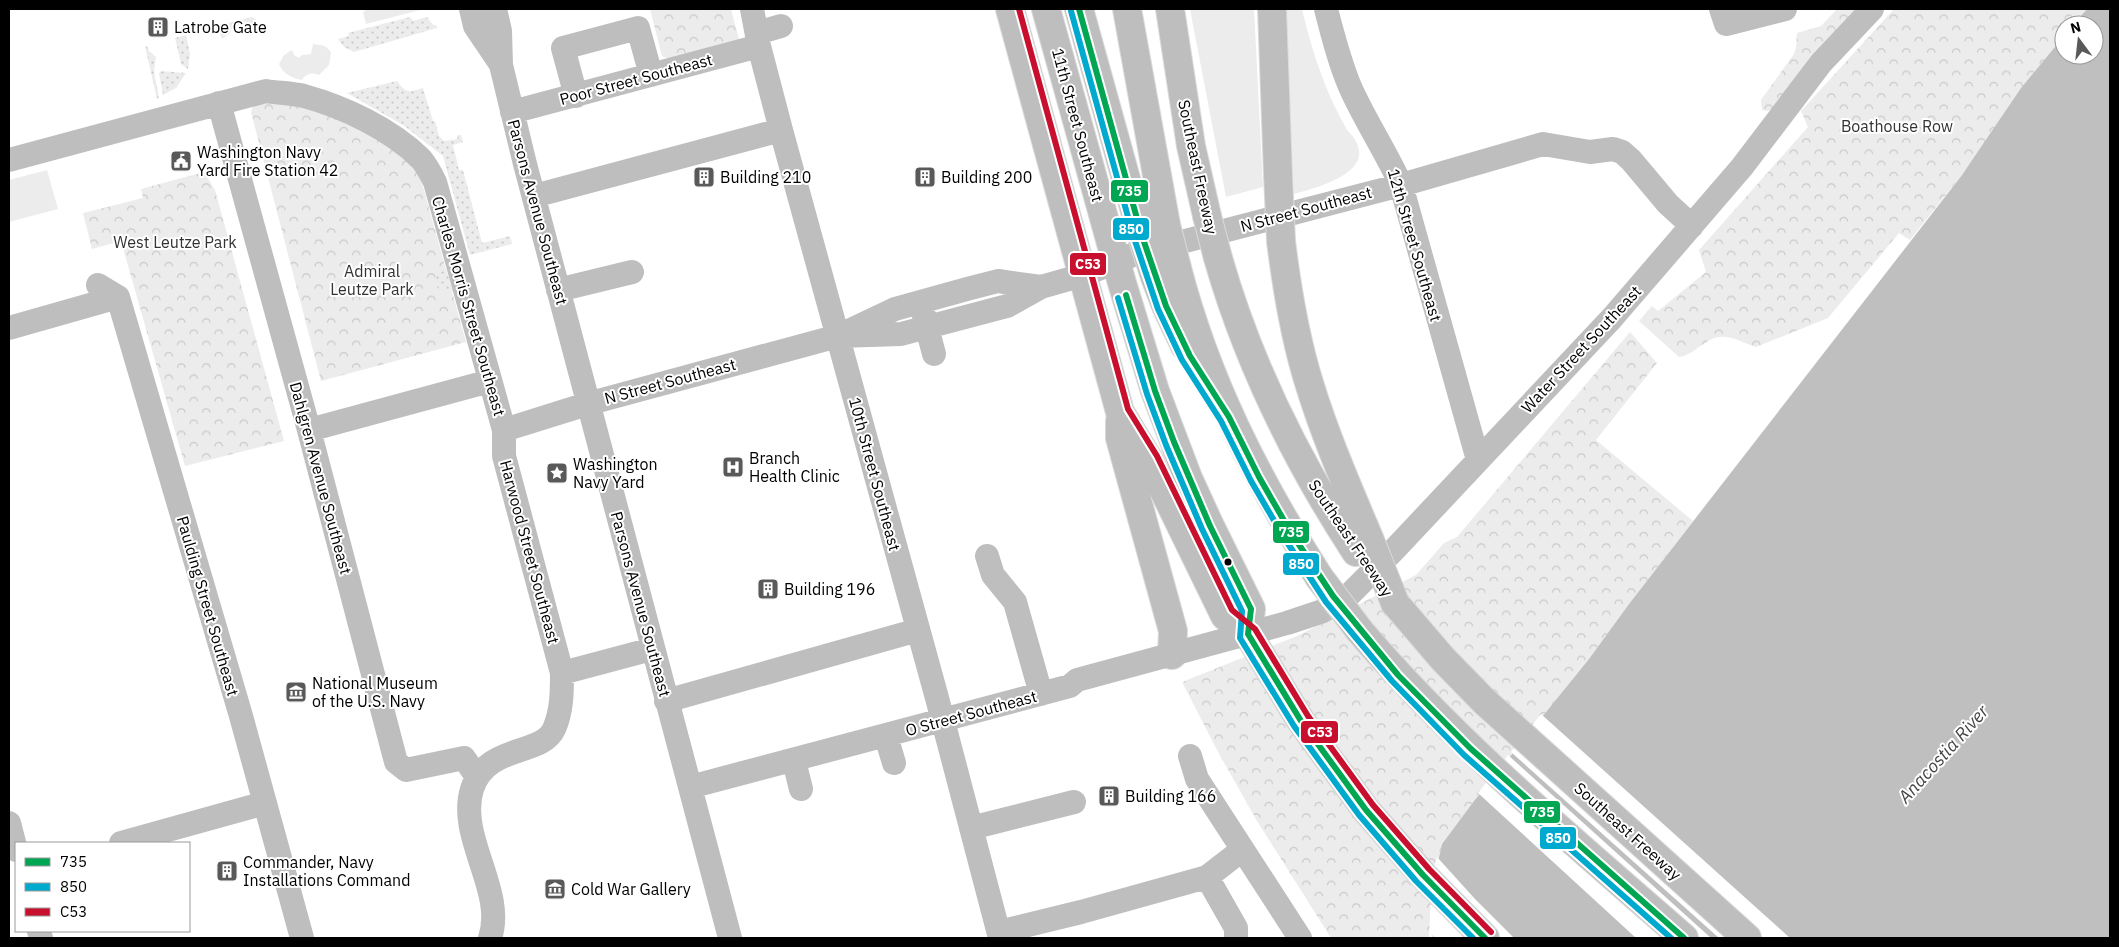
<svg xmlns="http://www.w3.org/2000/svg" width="2119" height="947" viewBox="0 0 2119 947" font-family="'IBM Plex Sans',sans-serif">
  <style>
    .grass { fill: #ececec }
    .forest { fill: url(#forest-crowns) }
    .garden { fill: url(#garden-dots) }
    .water { fill: #bfbfbf }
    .pier { fill: #fff }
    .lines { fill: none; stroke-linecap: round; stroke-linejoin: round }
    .major-casing { stroke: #dbdbdb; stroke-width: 30 }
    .highway-casing { stroke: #dbdbdb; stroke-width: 30 }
    .minor { stroke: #bebebe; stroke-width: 24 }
    .major { stroke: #bebebe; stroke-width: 28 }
    .highway { stroke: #bebebe; stroke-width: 28 }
    .highway-bridge-casing { stroke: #dbdbdb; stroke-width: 30; stroke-linecap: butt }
    .highway-bridge { stroke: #bebebe; stroke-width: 28 }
    .bus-1-casing { stroke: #fff; stroke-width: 10 }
    .bus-2-casing { stroke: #fff; stroke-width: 10 }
    .bus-3-casing { stroke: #fff; stroke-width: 10 }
    .bus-1 { stroke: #00a651; stroke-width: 6 }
    .bus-2 { stroke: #00a9ce; stroke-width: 6 }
    .bus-3 { stroke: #c8102e; stroke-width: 6 }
    .bus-dot { fill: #000; stroke: #fff; stroke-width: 2 }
    .labels { text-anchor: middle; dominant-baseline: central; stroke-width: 4; stroke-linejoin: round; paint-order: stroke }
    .poi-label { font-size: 16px; fill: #000; stroke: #fff; text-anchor: start }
    .street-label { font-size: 16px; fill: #000; stroke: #fff }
    .park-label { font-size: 16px; fill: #333; stroke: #fff }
    .water-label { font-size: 18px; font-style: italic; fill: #444; stroke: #fff }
    .line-badge { stroke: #fff; stroke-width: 2 }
    .badge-label { font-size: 14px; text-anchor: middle; font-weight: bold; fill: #fff }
  </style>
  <defs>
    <pattern id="forest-crowns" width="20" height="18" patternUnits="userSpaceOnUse" patternTransform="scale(1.25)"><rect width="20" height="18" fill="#ececec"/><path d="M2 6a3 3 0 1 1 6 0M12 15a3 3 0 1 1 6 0" fill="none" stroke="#c9c9c9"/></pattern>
    <pattern id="garden-dots" width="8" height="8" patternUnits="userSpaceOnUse" patternTransform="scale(1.25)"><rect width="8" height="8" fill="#ececec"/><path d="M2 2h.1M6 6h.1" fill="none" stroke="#c9c9c9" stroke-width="1.8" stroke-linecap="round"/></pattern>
  </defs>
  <rect width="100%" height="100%" fill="#fff"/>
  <path class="grass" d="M 368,9 L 424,9 L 366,24 L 363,12 Z
    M 1190,9 L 1254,9 L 1263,187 L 1226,197 Z
    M 1284,9 L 1302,9 C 1312,52 1325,91 1347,130 C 1386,169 1322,186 1294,194 Z
    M 313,44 L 325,46 L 331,52 L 329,65 L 319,75 C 312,72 306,73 302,80 C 292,78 283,74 279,64 L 284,55 L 292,50 L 294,55 L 299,58 L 302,55 L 311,54 Z
    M 47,170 L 58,209 L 9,222 L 9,180 Z"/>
  <path class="forest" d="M 650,9 L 731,9 L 740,43 L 675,61 L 662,56 Z
    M 1837,9 L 1860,9 L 1772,110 L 1768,111 L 1762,110 L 1761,100 L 1794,54 L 1796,48 L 1797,33 L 1821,26 Z
    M 1894,9 L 2087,9 L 2073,25 L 2064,25 L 2064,36 L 2021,88 L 1968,167 L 1910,240 L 1899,233 L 1828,318 L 1756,347 C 1746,344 1736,338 1726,337 C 1707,334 1696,355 1679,357 L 1639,321 L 1652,306 L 1658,311 L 1706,272 L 1699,250 L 1808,127 L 1801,111 Z
    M 275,99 L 336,116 L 380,139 L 419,172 L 466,342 L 321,381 L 251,112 L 254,102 Z
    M 204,172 L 215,190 L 284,441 L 185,466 L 121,241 L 92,249 L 83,213 L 143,198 L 141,189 Z
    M 1886,272 L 1629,604 L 1589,659 L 1474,801 L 1442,844 L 1435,875 L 1431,938 L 1331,938 L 1257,821 L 1217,750 L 1182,682 L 1297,636 L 1416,575 L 1444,543 L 1457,537 L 1630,332 L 1657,363 L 1596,440 L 1693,521 Z"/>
  <path class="garden" d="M 252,17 L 255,19 L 256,23 L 231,29 L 230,33 L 222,39 L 218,26 Z
    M 410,17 L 413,21 L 427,17 L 433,25 L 436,25 L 437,28 L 354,52 L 344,47 L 338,39 L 349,36 L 348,33 Z
    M 186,35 L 190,54 L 188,69 L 181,64 L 175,38 Z
    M 145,46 L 147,46 L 149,51 L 156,57 L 154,72 L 159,97 L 157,99 Z
    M 161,71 L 186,73 L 176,88 L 163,95 L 159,73 Z
    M 397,81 C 407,94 408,92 423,88 L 433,121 L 435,121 L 439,136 L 444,141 L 457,139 L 458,135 L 461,135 L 463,142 L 453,145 L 459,170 L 463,170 L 482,243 L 510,236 L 512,244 L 470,255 L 443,156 L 403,125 L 347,93 Z
    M 446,269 L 453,291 C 441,292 431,288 436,275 Z"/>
  <path class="water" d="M 2087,9 L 2110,9 L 2110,938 L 1431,938 L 1435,875 L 1442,844 L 1474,801 L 1589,659 L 1629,604 L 1962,175 L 2021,88 L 2064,36 L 2064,55 L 2094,55 L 2094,25 L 2073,25 Z"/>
  <path class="pier" d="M 1541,714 L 1790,938 L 1719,938 L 1511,752 Z
    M 1508,755 L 1711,938 L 1636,938 L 1478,793 Z
    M 1437,857 L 1475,899 L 1514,938 L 1435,938 L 1431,934 L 1434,938 L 1429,938 L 1432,874 Z"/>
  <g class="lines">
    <g class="major-casing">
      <path id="major" d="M 1010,9 L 1120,412 L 1149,460 L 1225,616 L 1248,634 L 1301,721 L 1366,810 L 1423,875 L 1485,938
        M 1046,9 L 1122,283 L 1155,391 L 1188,478 L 1210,526 L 1251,609 L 1248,634
        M 1120,421 L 1120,438 L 1173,631 L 1172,655"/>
    </g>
    <g class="highway-casing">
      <path id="highway" d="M 1079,9 L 1141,233
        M 1127,9 L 1166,225
        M 1170,9 L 1191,146 L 1207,216
        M 1272,9 L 1278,175
        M 1281,241 C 1287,290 1295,339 1310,386 C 1326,438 1348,488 1369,538
        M 1218,258 C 1248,363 1296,460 1356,552
        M 1177,268 C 1206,380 1257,480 1319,577
        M 1155,277 L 1166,306 L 1185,346
        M 1395,603 L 1443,659 L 1484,701 L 1747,938
        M 1359,630 C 1456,744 1572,840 1684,938"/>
    </g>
    <path class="minor" d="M 471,9 L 475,26 L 500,63
      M 495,9 L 500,31 L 501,65 L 525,164 L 730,938
      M 752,9 L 759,46 L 781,130 L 937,698 L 1000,938
      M 1326,9 C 1333,36 1340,64 1351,89 C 1366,122 1386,152 1401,185 L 1478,460
      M 1721,9 L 1726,24 L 1785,9
      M 757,33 L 781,26
      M 576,96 L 563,48 L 638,28 L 651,75
      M 219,103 L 309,430 L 396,762 L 406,770 L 464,758 L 477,777
      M 512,112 L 759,46
      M 9,160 L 266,91 C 278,93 292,93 304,96 C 344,107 391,129 421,159 C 427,166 431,174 435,182 L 504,430 L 504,456 L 562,673 C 562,692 562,711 554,729 C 542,756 486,744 472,789 C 457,837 506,891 490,938
      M 534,196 L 781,130
      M 98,285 L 118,297 L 241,716 L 302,938
      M 558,290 L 632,272
      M 923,312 L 934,354
      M 9,328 L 118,297
      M 838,336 L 901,334 L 1007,306 L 1041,287 L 1083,275 L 1135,254 L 1401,185 L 1543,144 L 1590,152 L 1613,149 L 1622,152 L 1631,160 L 1668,204 L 1692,226
      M 309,430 L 490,381
      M 504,430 L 587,404 L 838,336 L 895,309 L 967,289 L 998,281 L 1041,287
      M 987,556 L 993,575 L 1015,602 L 1041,694
      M 562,673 L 652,649
      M 666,701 L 918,630
      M 886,736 L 894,763
      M 1190,756 L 1197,779 L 1300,938
      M 794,761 L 801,789
      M 690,787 L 1070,686 L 1077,680 L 1287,623 L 1323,611 L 1347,597 L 1393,551 L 1612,318 L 1742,167 L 1821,63 L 1872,9
      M 9,823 L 16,850
      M 971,828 L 1074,802
      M 121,843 L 265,803
      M 1207,877 L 1236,928 L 1236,938
      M 39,931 L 41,938
      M 999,932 L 1081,912 L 1207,877 L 1242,850"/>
    <use href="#major" class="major"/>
    <use href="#highway" class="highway"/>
    <g class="highway-bridge-casing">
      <path id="highway-bridge" d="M 1278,175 L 1281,241
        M 1207,216 L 1218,258
        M 1166,225 L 1177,268
        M 1141,233 L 1155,277
        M 1369,538 L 1395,603
        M 1319,577 L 1359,630"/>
    </g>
    <use href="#highway-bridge" class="highway-bridge"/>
    <g class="bus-1-casing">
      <path id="bus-1" d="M 1079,9 L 1141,233 L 1166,306 L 1190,356 L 1229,417 L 1259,477 L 1290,531 L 1333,596 L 1398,675 L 1470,748 L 1684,938
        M 1126,295 L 1155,391 L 1174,442 L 1210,526 L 1251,609 L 1248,634 L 1301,721 L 1366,810 L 1423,875 L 1485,938"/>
    </g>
    <g class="bus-2-casing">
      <path id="bus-2" d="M 1071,11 L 1133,235 L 1158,309 L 1182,360 L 1221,421 L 1251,481 L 1283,536 L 1326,602 L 1392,681 L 1464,755 L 1671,938
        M 1118,298 L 1147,394 L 1166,445 L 1202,529 L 1242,611 L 1240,638 L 1294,726 L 1359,815 L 1416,881 L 1473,938"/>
    </g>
    <g class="bus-3-casing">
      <path id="bus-3" d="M 1019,9 L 1128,409 L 1157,456 L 1232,610 L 1255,629 L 1308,716 L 1373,805 L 1429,869 L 1491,932"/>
    </g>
    <use href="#bus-1" class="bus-1"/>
    <use href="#bus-2" class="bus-2"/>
    <use href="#bus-3" class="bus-3"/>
  </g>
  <defs>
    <g id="building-square" transform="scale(1.125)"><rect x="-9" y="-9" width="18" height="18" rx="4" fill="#595959" stroke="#fff"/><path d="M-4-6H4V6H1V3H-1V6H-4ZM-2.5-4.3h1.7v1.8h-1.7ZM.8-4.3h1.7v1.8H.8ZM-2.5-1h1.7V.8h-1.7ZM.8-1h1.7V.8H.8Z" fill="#fff"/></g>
    <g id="civic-square" transform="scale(1.125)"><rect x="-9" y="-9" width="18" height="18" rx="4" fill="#595959" stroke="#fff"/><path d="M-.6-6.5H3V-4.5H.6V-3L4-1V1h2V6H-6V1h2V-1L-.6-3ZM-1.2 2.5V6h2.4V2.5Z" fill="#fff"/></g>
    <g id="hospital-square" transform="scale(1.125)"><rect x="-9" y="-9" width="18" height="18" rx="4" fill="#595959" stroke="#fff"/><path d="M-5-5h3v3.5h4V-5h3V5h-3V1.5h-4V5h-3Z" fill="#fff"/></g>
    <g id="sight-square" transform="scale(1.125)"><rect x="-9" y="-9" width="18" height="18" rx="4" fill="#595959" stroke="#fff"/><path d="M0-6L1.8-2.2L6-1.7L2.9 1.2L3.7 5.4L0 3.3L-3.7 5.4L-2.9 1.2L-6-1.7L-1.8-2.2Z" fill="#fff"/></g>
    <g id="museum-square" transform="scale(1.125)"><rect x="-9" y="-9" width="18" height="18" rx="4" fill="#595959" stroke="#fff"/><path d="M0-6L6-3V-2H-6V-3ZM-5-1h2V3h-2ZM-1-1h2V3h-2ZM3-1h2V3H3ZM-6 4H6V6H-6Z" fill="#fff"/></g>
  </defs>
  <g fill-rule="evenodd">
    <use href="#building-square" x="158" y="27"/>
    <use href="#civic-square" x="181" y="161"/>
    <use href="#building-square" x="704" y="177"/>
    <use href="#building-square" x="925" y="177"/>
    <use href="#hospital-square" x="733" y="467"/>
    <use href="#sight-square" x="557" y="473"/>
    <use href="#building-square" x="768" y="589"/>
    <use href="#museum-square" x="296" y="692"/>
    <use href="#building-square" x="1109" y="796"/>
    <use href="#building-square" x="227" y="871"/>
    <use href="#museum-square" x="555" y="889"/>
  </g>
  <circle class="bus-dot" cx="1228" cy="562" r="4.5"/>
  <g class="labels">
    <g class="poi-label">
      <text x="174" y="27">Latrobe Gate</text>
      <text x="197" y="152">Washington Navy<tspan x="197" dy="18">Yard Fire Station 42</tspan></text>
      <text x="720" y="177">Building 210</text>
      <text x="941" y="177">Building 200</text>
      <text x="749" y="458">Branch<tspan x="749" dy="18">Health Clinic</tspan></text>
      <text x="573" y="464">Washington<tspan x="573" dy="18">Navy Yard</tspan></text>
      <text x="784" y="589">Building 196</text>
      <text x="312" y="683">National Museum<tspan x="312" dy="18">of the U.S. Navy</tspan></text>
      <text x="1125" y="796">Building 166</text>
      <text x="243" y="862">Commander, Navy<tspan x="243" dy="18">Installations Command</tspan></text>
      <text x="571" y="889">Cold War Gallery</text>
    </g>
    <g class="street-label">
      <text transform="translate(636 79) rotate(-15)">Poor Street Southeast</text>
      <text transform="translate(1078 125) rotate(75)">11th Street Southeast</text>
      <text transform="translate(1198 167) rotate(78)">Southeast Freeway</text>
      <text transform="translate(1306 209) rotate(-15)">N Street Southeast</text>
      <text transform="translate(538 212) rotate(75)">Parsons Avenue Southeast</text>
      <text transform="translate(1415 245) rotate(74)">12th Street Southeast</text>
      <text transform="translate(469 306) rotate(74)">Charles Morris Street Southeast</text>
      <text transform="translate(1581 349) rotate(-47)">Water Street Southeast</text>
      <text transform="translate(670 381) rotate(-15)">N Street Southeast</text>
      <text transform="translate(875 474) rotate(75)">10th Street Southeast</text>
      <text transform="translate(321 478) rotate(75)">Dahlgren Avenue Southeast</text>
      <text transform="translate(1351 538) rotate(56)">Southeast Freeway</text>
      <text transform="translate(530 552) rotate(75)">Harwood Street Southeast</text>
      <text transform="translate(641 604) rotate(75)">Parsons Avenue Southeast</text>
      <text transform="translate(208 606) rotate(74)">Paulding Street Southeast</text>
      <text transform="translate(971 713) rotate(-15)">O Street Southeast</text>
      <text transform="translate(1628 831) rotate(42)">Southeast Freeway</text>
    </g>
    <g class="park-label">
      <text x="1897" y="126">Boathouse Row</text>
      <text x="175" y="242">West Leutze Park</text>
      <text x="372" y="271">Admiral<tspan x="372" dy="18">Leutze Park</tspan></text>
    </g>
    <g class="water-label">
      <text transform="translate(1943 754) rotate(-48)">Anacostia River</text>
    </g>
  </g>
  <g class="line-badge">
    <rect x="1110" y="179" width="39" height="24" rx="5" fill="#00a651"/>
    <rect x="1112" y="217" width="38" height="24" rx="5" fill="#00a9ce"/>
    <rect x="1069" y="252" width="38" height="24" rx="5" fill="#c8102e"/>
    <rect x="1272" y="520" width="38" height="24" rx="5" fill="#00a651"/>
    <rect x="1282" y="552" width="38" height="24" rx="5" fill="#00a9ce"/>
    <rect x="1300" y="720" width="39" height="24" rx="5" fill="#c8102e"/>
    <rect x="1523" y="800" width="38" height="24" rx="5" fill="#00a651"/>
    <rect x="1539" y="826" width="38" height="24" rx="5" fill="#00a9ce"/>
  </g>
  <g class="badge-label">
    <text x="1129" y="196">735</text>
    <text x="1131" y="234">850</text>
    <text x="1088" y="269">C53</text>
    <text x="1291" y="537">735</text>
    <text x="1301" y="569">850</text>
    <text x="1320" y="737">C53</text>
    <text x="1542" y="817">735</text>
    <text x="1558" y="843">850</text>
  </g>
  <rect width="2119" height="947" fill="none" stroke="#000000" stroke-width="20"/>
  <rect x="15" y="842" width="175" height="90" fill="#ffffff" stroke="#999999"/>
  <rect x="25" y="858" width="25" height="8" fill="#00a651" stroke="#999999"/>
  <text x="60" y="867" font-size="15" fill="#000000">735</text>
  <rect x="25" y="883" width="25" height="8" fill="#00a9ce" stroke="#999999"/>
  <text x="60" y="892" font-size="15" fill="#000000">850</text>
  <rect x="25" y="908" width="25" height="8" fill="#c8102e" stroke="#999999"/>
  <text x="60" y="917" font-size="15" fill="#000000">C53</text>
  <g transform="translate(2079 40) rotate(345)"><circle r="24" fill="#ffffff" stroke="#999999"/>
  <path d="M0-4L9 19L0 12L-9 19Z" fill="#595959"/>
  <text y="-8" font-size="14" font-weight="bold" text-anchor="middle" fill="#000000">N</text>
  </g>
</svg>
